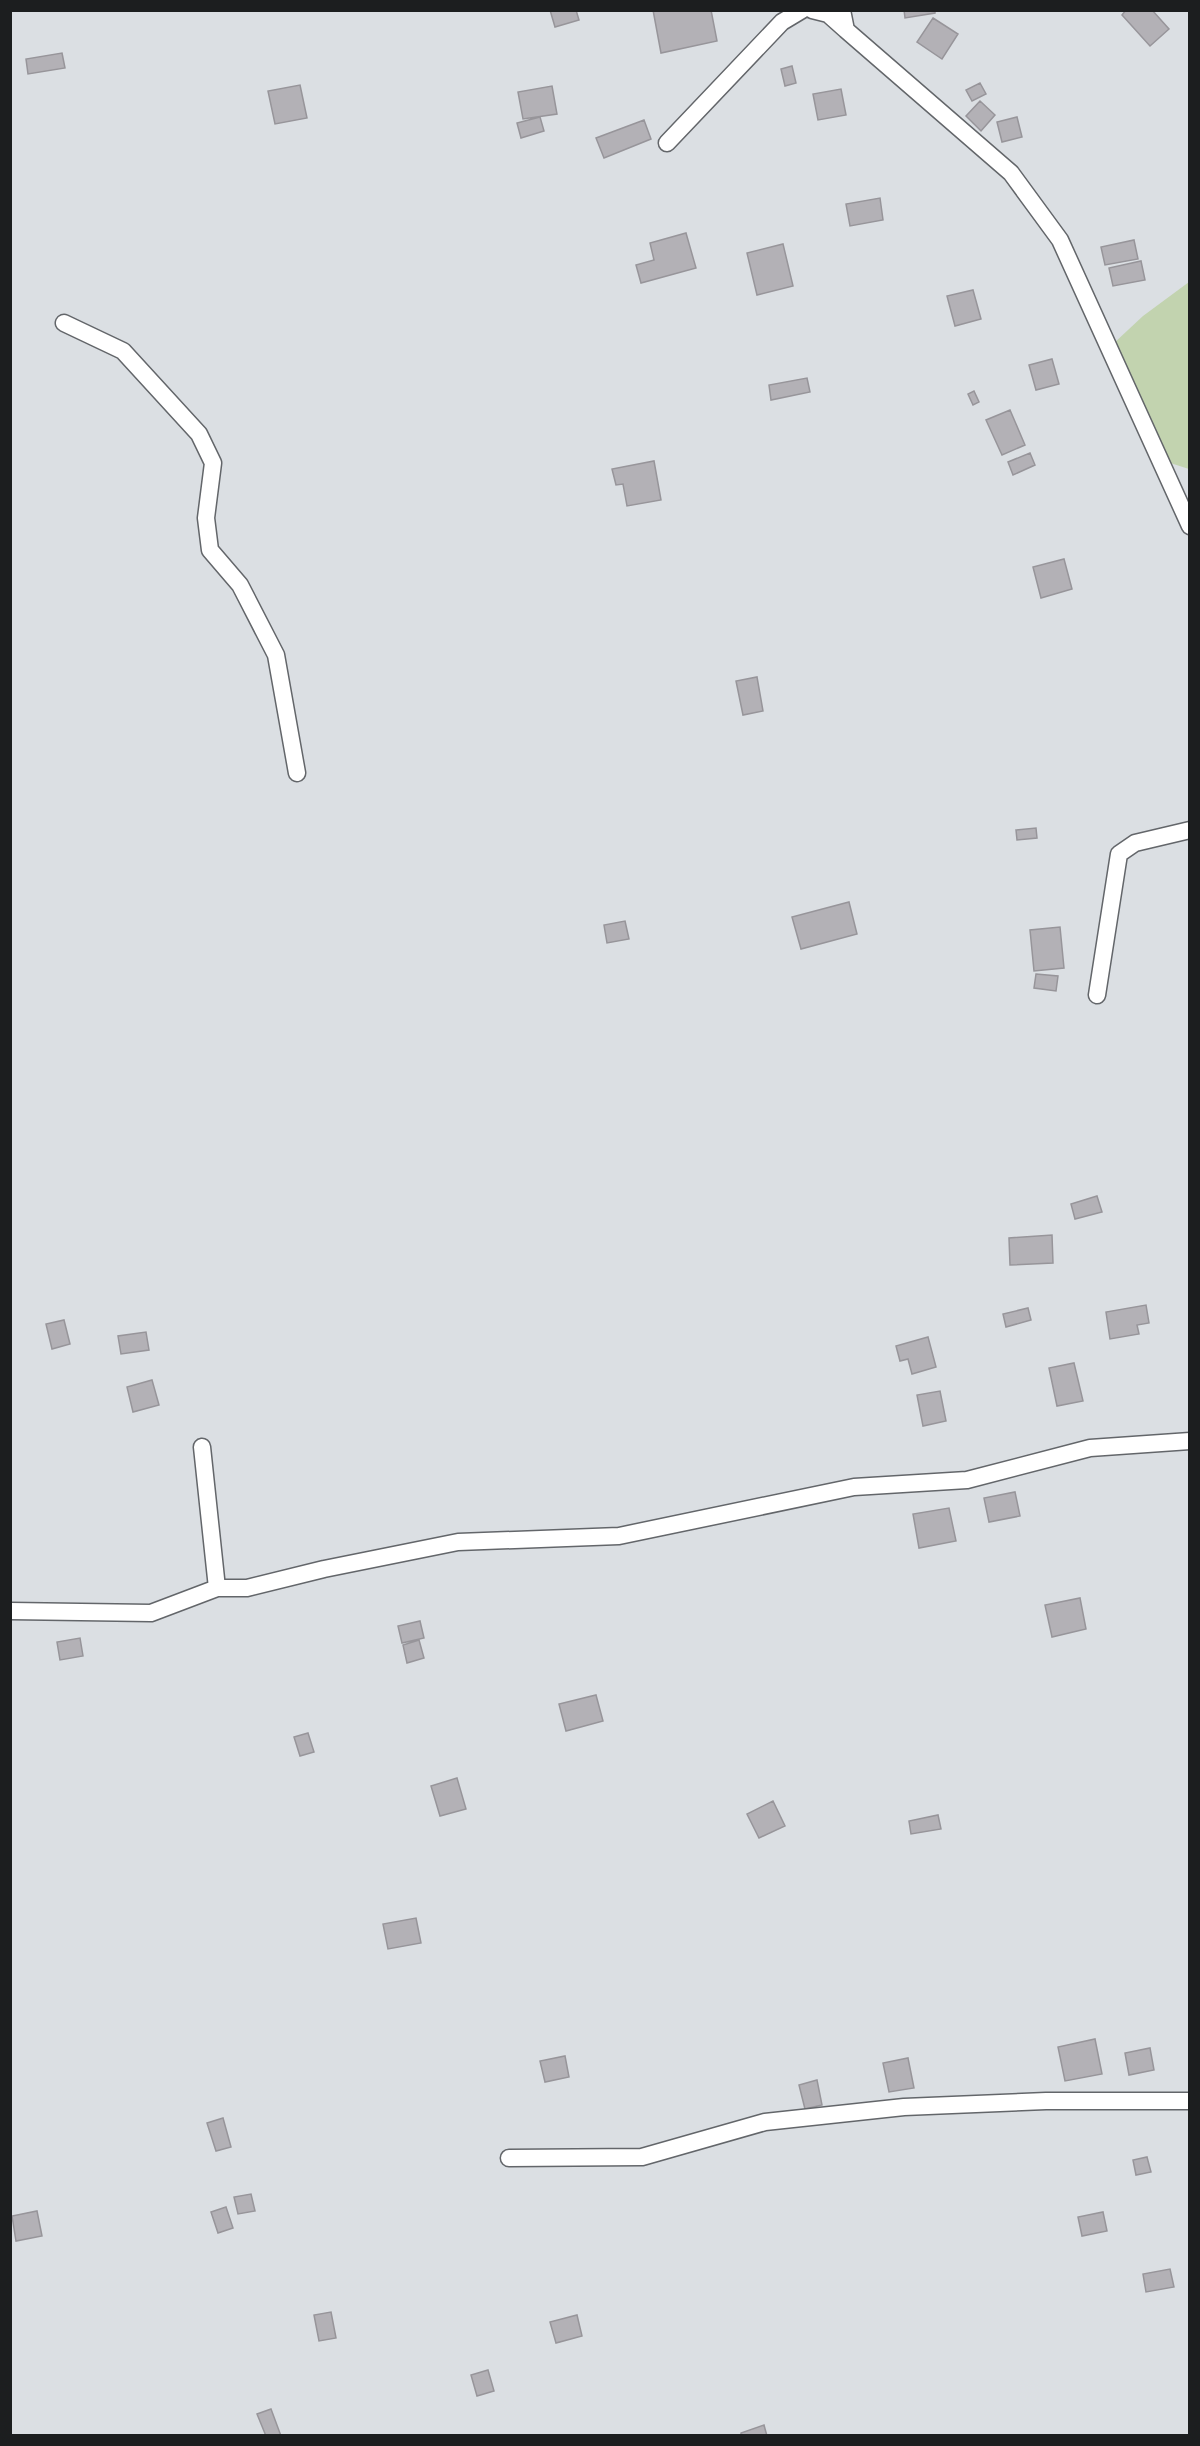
<svg xmlns="http://www.w3.org/2000/svg" width="1200" height="2446" viewBox="0 0 1200 2446" font-family="Barlow,sans-serif">
  <style>
    .green { fill: #c2d3af }
    .building { fill: #b3b1b6; stroke: #97959a; stroke-width: 1.5 }
    .lines { fill: none; stroke-linecap: round; stroke-linejoin: round }
    .minor-casing { stroke: #63666a; stroke-width: 19 }
    .minor { stroke: #fff; stroke-width: 16 }
  </style>
  <rect width="100%" height="100%" fill="#dbdfe3"/>
  <path class="green" d="M 1189,282 L 1189,469 L 1164,461 L 1113,344 L 1143,316 Z"/>
  <path class="building" d="M 550,10 L 576,10 L 579,20 L 555,27 Z
    M 653,10 L 711,10 L 717,41 L 661,53 Z
    M 904,10 L 935,10 L 935,13 L 905,18 Z
    M 1126,10 L 1152,10 L 1169,29 L 1150,46 L 1122,15 Z
    M 933,18 L 958,34 L 942,59 L 917,42 Z
    M 62,53 L 65,68 L 28,74 L 26,59 Z
    M 792,66 L 796,83 L 785,86 L 781,69 Z
    M 980,83 L 986,94 L 972,101 L 966,90 Z
    M 300,85 L 307,118 L 275,124 L 268,91 Z
    M 552,86 L 557,114 L 523,119 L 518,92 Z
    M 841,89 L 846,115 L 818,120 L 813,94 Z
    M 980,101 L 995,115 L 981,131 L 966,116 Z
    M 540,117 L 544,131 L 521,138 L 517,123 Z
    M 1017,117 L 1022,137 L 1002,142 L 997,122 Z
    M 644,120 L 651,139 L 604,158 L 596,138 Z
    M 880,198 L 883,220 L 850,226 L 846,204 Z
    M 686,233 L 696,268 L 641,283 L 636,265 L 654,260 L 650,243 Z
    M 1134,240 L 1138,259 L 1105,265 L 1101,247 Z
    M 783,244 L 793,286 L 757,295 L 747,253 Z
    M 1141,261 L 1145,280 L 1113,286 L 1109,268 Z
    M 973,290 L 981,319 L 955,326 L 947,296 Z
    M 1052,359 L 1059,384 L 1036,390 L 1029,365 Z
    M 807,378 L 810,392 L 771,400 L 769,385 Z
    M 974,391 L 979,402 L 973,405 L 968,394 Z
    M 1010,410 L 1025,445 L 1002,455 L 986,420 Z
    M 1030,453 L 1035,465 L 1013,475 L 1008,462 Z
    M 654,461 L 661,500 L 627,506 L 623,484 L 616,485 L 612,469 Z
    M 1064,559 L 1072,589 L 1041,598 L 1033,567 Z
    M 757,677 L 763,711 L 743,715 L 736,681 Z
    M 1036,828 L 1037,838 L 1017,840 L 1016,830 Z
    M 849,902 L 857,934 L 801,949 L 792,917 Z
    M 625,921 L 629,939 L 607,943 L 604,925 Z
    M 1060,927 L 1064,968 L 1034,971 L 1030,930 Z
    M 1036,974 L 1058,976 L 1056,991 L 1034,988 Z
    M 1097,1196 L 1102,1212 L 1075,1219 L 1071,1204 Z
    M 1052,1235 L 1053,1263 L 1010,1265 L 1009,1238 Z
    M 1146,1305 L 1149,1323 L 1137,1325 L 1139,1334 L 1110,1339 L 1106,1312 Z
    M 1028,1308 L 1031,1320 L 1006,1327 L 1003,1314 Z
    M 64,1320 L 70,1344 L 52,1349 L 46,1324 Z
    M 146,1332 L 149,1350 L 121,1354 L 118,1336 Z
    M 928,1337 L 936,1367 L 912,1374 L 908,1359 L 900,1361 L 896,1346 Z
    M 1074,1363 L 1083,1401 L 1057,1406 L 1049,1368 Z
    M 152,1380 L 159,1405 L 133,1412 L 127,1387 Z
    M 940,1391 L 946,1421 L 923,1426 L 917,1395 Z
    M 1015,1492 L 1020,1516 L 989,1522 L 984,1498 Z
    M 949,1508 L 956,1541 L 919,1548 L 913,1514 Z
    M 1080,1598 L 1086,1629 L 1052,1637 L 1045,1605 Z
    M 420,1621 L 424,1638 L 402,1643 L 398,1626 Z
    M 80,1638 L 83,1656 L 60,1660 L 57,1642 Z
    M 419,1640 L 424,1658 L 407,1663 L 403,1645 Z
    M 596,1695 L 603,1721 L 566,1731 L 559,1704 Z
    M 308,1733 L 314,1752 L 300,1756 L 294,1737 Z
    M 457,1778 L 466,1809 L 440,1816 L 431,1786 Z
    M 773,1801 L 785,1826 L 759,1838 L 747,1814 Z
    M 938,1815 L 941,1829 L 911,1834 L 909,1821 Z
    M 416,1918 L 421,1943 L 388,1949 L 383,1924 Z
    M 1095,2039 L 1102,2074 L 1065,2081 L 1058,2047 Z
    M 1150,2048 L 1154,2070 L 1129,2075 L 1125,2053 Z
    M 565,2056 L 569,2077 L 545,2082 L 540,2061 Z
    M 908,2058 L 914,2088 L 889,2092 L 883,2063 Z
    M 817,2080 L 822,2105 L 805,2109 L 799,2085 Z
    M 223,2118 L 231,2147 L 216,2151 L 207,2123 Z
    M 1147,2157 L 1151,2172 L 1136,2175 L 1133,2160 Z
    M 251,2194 L 255,2211 L 238,2214 L 234,2197 Z
    M 226,2207 L 233,2228 L 218,2233 L 211,2212 Z
    M 37,2211 L 42,2236 L 16,2241 L 12,2216 Z
    M 1103,2212 L 1107,2231 L 1082,2236 L 1078,2217 Z
    M 1170,2269 L 1174,2287 L 1146,2292 L 1143,2274 Z
    M 331,2312 L 336,2338 L 319,2341 L 314,2315 Z
    M 577,2315 L 582,2336 L 556,2343 L 550,2322 Z
    M 488,2370 L 494,2391 L 477,2396 L 471,2375 Z
    M 271,2409 L 281,2436 L 266,2436 L 257,2414 Z
    M 764,2425 L 767,2436 L 741,2436 L 741,2433 Z"/>
  <g class="lines">
    <g class="minor-casing">
      <path id="minor" d="M 812,10 L 828,14 L 846,30
        M 842,10 L 846,30 L 1011,173 L 1060,240 L 1190,526
        M 667,143 L 782,22 L 802,10
        M 64,323 L 123,351 L 199,434 L 213,463 L 206,518 L 210,550 L 240,585 L 276,655 L 297,773
        M 1097,995 L 1119,854 L 1135,843 L 1190,830
        M 202,1447 L 217,1588
        M 10,1611 L 151,1613 L 217,1588 L 247,1588 L 324,1569 L 458,1542 L 619,1536 L 854,1487 L 967,1480 L 1090,1448 L 1190,1441
        M 509,2158 L 642,2157 L 765,2122 L 904,2107 L 1046,2101 L 1190,2101"/>
    </g>
    <use href="#minor" class="minor"/>
  </g>
  <rect width="1200" height="2446" fill="none" stroke="#1c1e1f" stroke-width="24"/>
</svg>
